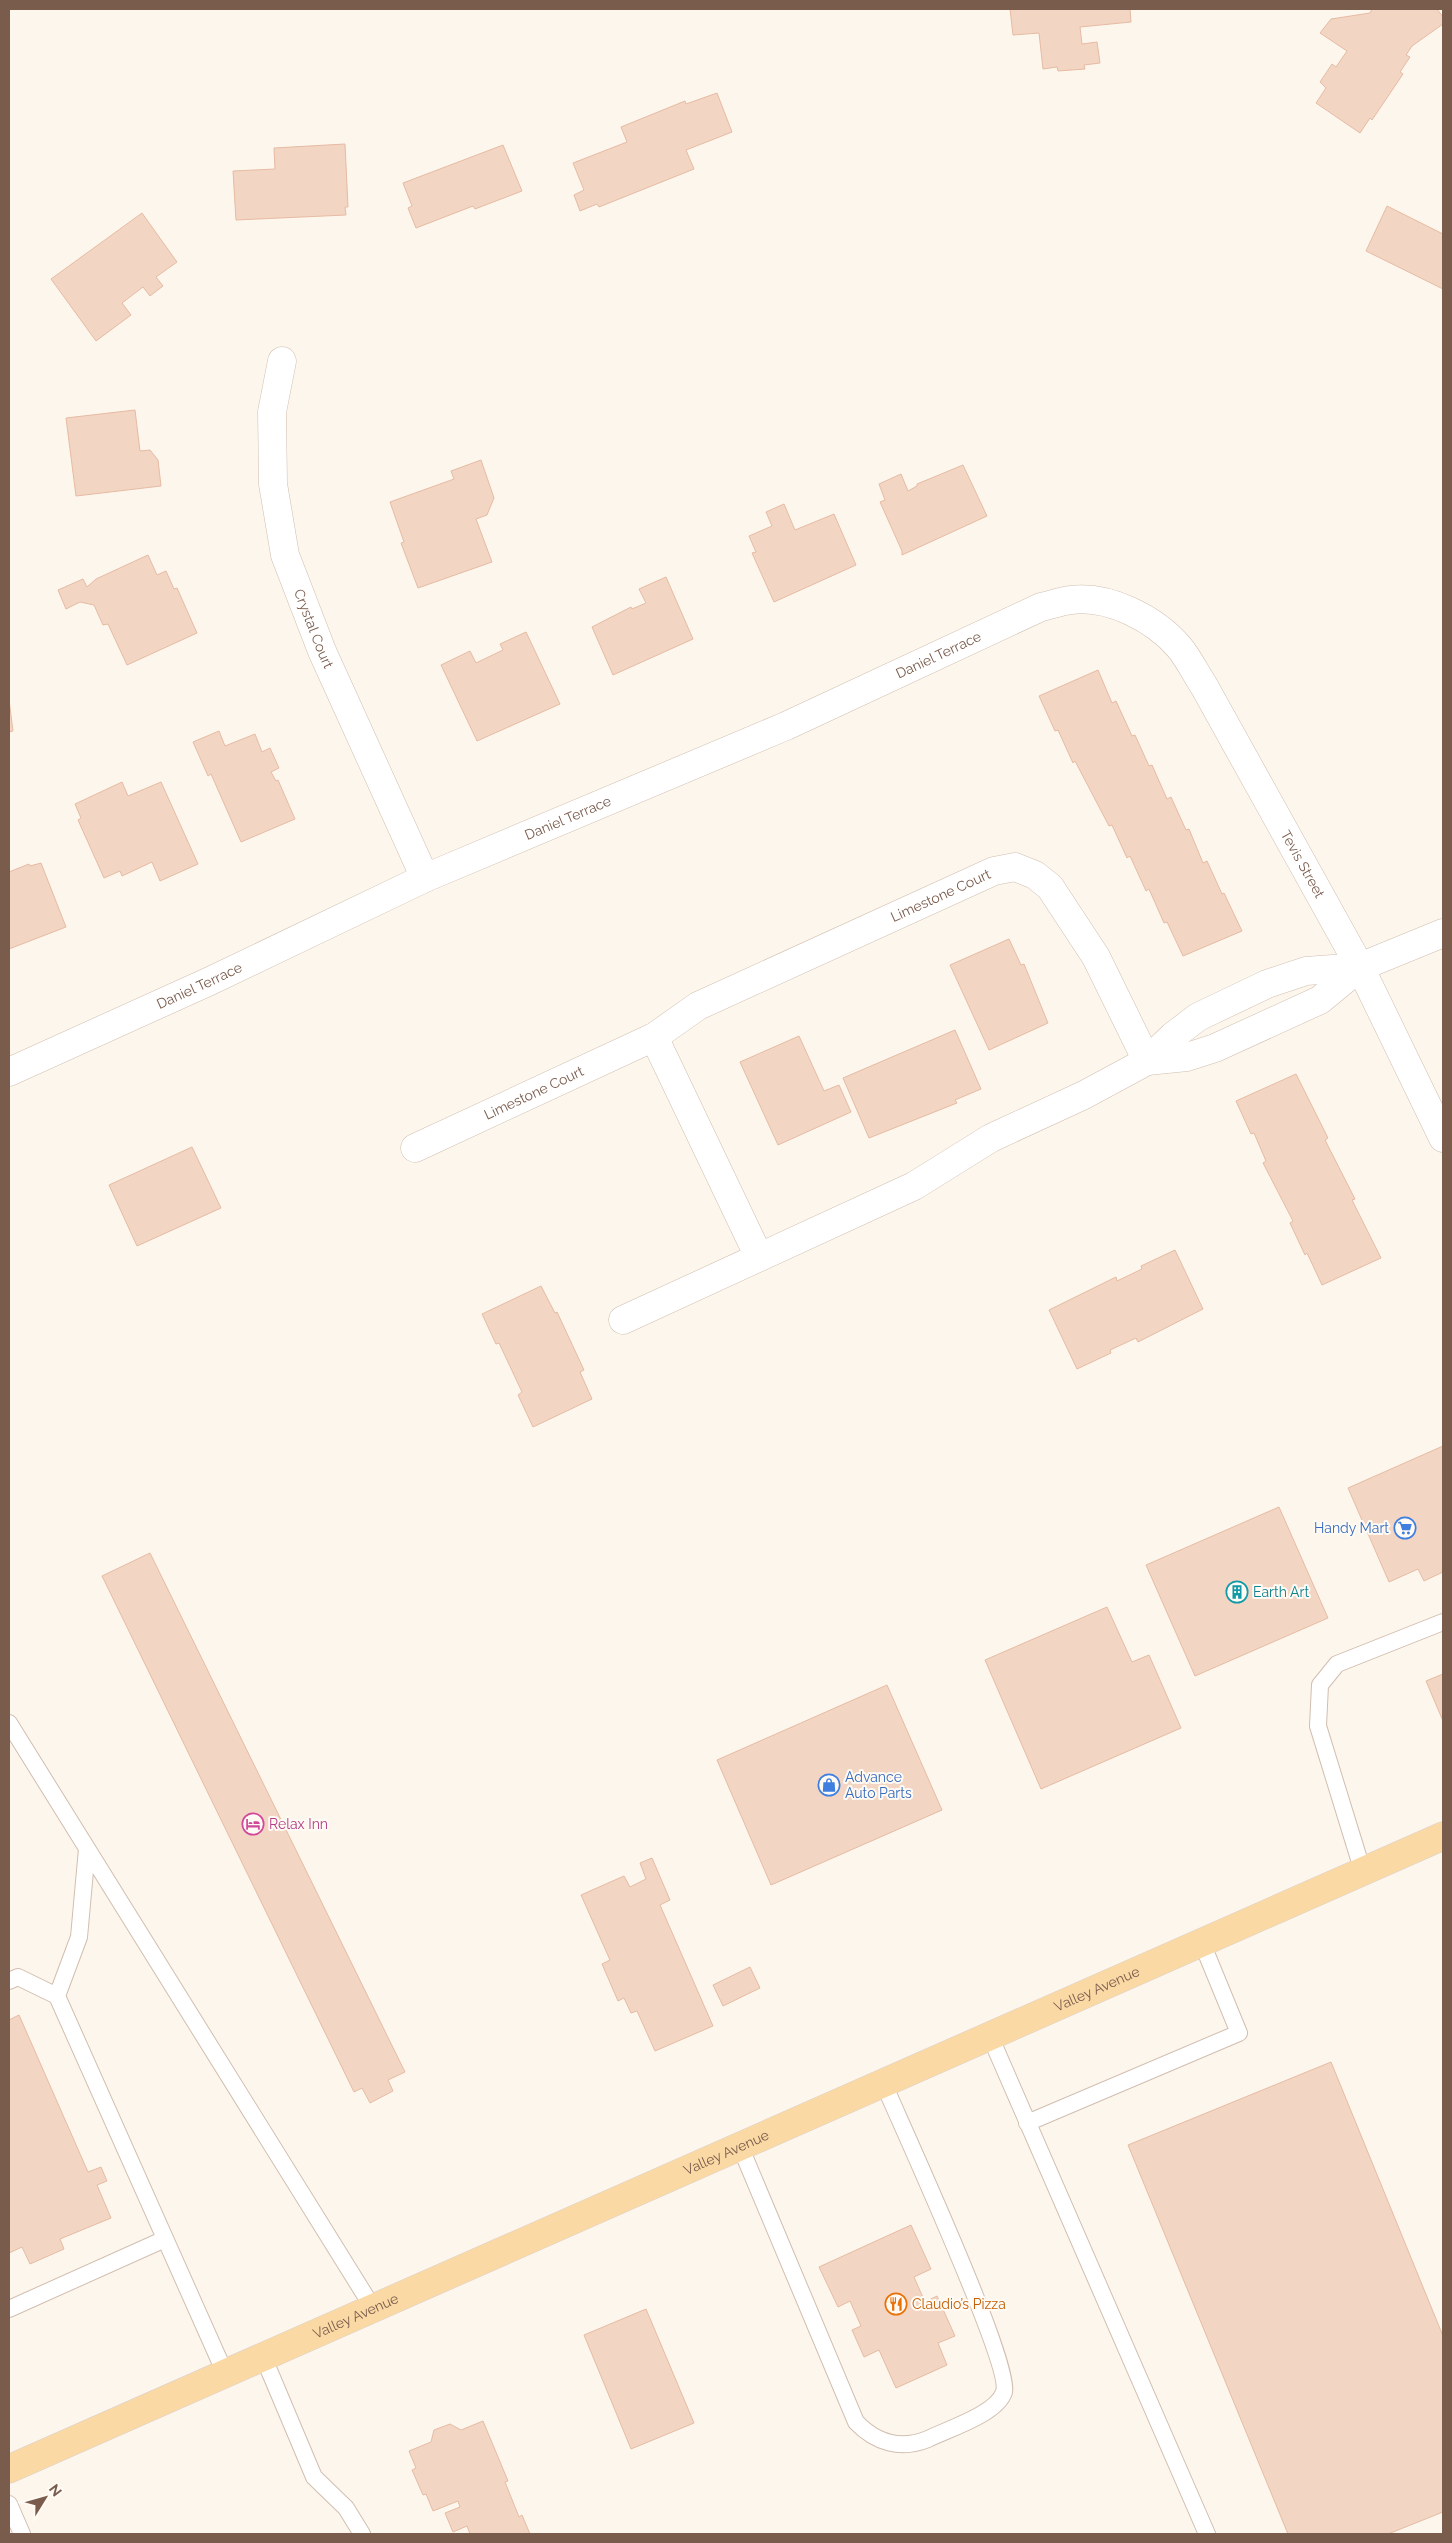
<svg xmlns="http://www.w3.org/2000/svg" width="1452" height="2543" viewBox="0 0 1452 2543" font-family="Raleway,sans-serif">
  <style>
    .building { fill: #f3d5c3; stroke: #e6bba3 }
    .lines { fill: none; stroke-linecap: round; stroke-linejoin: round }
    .service-casing { stroke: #d1beb0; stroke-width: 18 }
    .minor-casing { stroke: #d1beb0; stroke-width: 29 }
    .primary-casing { stroke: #dad1cd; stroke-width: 29 }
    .service { stroke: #fff; stroke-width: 16 }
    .minor { stroke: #fff; stroke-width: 28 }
    .primary { stroke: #fbd9a5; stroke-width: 28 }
    .labels { text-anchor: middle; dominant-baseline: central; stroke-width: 4; stroke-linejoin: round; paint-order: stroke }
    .street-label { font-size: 14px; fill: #7a5c4d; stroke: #fffaf3 }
    .shop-label { font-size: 14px; fill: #366cbe; stroke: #fffaf3; text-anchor: end }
    .culture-label { font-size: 14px; fill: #0d838f; stroke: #fffaf3; text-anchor: start }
    .hotel-label { font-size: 14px; fill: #b23c85; stroke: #fffaf3; text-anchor: start }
    .food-label { font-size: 14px; fill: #c56008; stroke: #fffaf3; text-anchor: start }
  </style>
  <rect width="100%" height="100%" fill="#fdf6ec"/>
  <path class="building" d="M 1010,9 L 1130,9 L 1131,22 L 1080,27 L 1082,44 L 1097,42 L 1100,63 L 1084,65 L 1085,69 L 1058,71 L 1057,67 L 1043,69 L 1039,33 L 1013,35 Z
    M 1372,9 L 1437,9 L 1443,17 L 1443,24 L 1412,46 L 1406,55 L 1410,57 L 1400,72 L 1403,74 L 1372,120 L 1370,118 L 1360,133 L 1316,103 L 1326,88 L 1320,82 L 1332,64 L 1336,67 L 1347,51 L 1320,33 L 1331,19 L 1370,13 Z
    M 717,93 L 732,132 L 686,150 L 694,169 L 599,207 L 597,204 L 580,211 L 574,195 L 584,190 L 573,163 L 627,142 L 621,127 L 685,101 L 686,104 Z
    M 345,144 L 348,207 L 345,207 L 346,215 L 236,220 L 233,171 L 275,169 L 274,148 Z
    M 503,145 L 522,191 L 475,209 L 473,206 L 416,228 L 408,208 L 412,206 L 403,183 Z
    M 1387,206 L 1443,234 L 1443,289 L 1366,251 Z
    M 142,213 L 177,262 L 156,277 L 163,286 L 150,296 L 143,287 L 122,303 L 131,315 L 96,341 L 51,279 Z
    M 135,410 L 140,451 L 150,450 L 158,460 L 161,486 L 76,496 L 66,418 Z
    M 481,460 L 494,498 L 487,515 L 476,519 L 492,562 L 418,588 L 401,543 L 404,542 L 390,502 L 454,479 L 451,471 Z
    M 963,465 L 987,516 L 902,555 L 902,551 L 880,502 L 885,500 L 879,484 L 901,474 L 908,491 L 917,486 L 917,484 Z
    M 784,504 L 795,530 L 834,514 L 856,565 L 774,602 L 752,553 L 756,552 L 749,536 L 772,526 L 766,512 Z
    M 148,555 L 157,575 L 166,571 L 174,589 L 177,588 L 197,633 L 127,665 L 108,624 L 103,625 L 94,605 L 80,602 L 66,609 L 58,590 L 83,579 L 87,587 L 96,579 Z
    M 666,577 L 693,639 L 613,675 L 592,627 L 631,607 L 632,609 L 646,603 L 639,589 Z
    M 526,632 L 560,704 L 477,741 L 441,665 L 470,651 L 476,663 L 503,650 L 500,644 Z
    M 1098,670 L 1112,703 L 1116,701 L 1132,736 L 1135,735 L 1149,766 L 1152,765 L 1167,799 L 1171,797 L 1186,830 L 1189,829 L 1203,863 L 1207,861 L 1222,894 L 1224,893 L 1242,931 L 1183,956 L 1167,922 L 1164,923 L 1149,889 L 1146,891 L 1130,856 L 1127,858 L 1112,825 L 1109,826 L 1075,761 L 1073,763 L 1058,730 L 1055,731 L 1039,696 Z
    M 9,700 L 13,731 L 9,732 Z
    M 219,731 L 225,746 L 255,734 L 262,752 L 270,748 L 279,768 L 271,772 L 276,781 L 278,780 L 295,819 L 241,842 L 211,774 L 208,776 L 193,742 Z
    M 122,782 L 128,796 L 161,782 L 198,864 L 160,881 L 152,862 L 122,876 L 120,871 L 104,878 L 78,820 L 81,818 L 75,804 Z
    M 41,863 L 66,927 L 9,949 L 9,872 L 29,864 L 30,866 Z
    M 1009,939 L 1021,965 L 1024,964 L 1048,1023 L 989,1050 L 950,965 Z
    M 955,1030 L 981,1089 L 955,1100 L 957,1103 L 869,1138 L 843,1078 Z
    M 799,1036 L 824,1091 L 839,1085 L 851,1112 L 778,1145 L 740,1062 Z
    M 1296,1074 L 1328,1138 L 1325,1140 L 1355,1199 L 1352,1200 L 1381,1258 L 1322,1285 L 1307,1253 L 1305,1255 L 1290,1223 L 1293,1221 L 1263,1163 L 1266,1161 L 1254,1133 L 1251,1134 L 1236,1101 Z
    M 192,1147 L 221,1208 L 137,1246 L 109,1185 Z
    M 1175,1250 L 1203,1309 L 1138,1342 L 1136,1338 L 1110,1350 L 1111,1353 L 1077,1369 L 1049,1310 L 1116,1277 L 1117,1281 L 1142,1269 L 1141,1266 Z
    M 541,1286 L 555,1313 L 557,1312 L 584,1370 L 580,1372 L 592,1399 L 533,1427 L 518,1395 L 522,1392 L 499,1343 L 496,1344 L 482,1314 Z
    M 1443,1446 L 1443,1572 L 1424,1581 L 1418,1569 L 1389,1582 L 1348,1488 Z
    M 1279,1507 L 1328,1618 L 1195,1676 L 1146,1565 Z
    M 150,1553 L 405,2072 L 388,2080 L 393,2091 L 370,2103 L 362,2088 L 354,2092 L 102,1576 Z
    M 1107,1607 L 1132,1662 L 1149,1655 L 1181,1728 L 1041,1789 L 985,1660 Z
    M 1443,1674 L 1443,1721 L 1426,1681 Z
    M 887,1685 L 942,1810 L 771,1885 L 717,1760 Z
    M 652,1858 L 670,1900 L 660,1905 L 713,2026 L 655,2051 L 637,2011 L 631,2013 L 624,1998 L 618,2001 L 602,1964 L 610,1960 L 581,1895 L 624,1876 L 630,1887 L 646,1879 L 640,1863 Z
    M 750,1967 L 760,1988 L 723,2006 L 713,1985 Z
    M 19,2015 L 88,2172 L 101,2167 L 107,2181 L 97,2185 L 111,2218 L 60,2239 L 64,2249 L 30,2264 L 22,2247 L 9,2253 L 9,2020 Z
    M 1331,2062 L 1443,2336 L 1443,2512 L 1388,2534 L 1288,2534 L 1128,2145 Z
    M 911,2225 L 931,2269 L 914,2277 L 925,2302 L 937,2296 L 955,2336 L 938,2343 L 947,2365 L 896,2388 L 879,2350 L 864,2357 L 852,2330 L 861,2326 L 850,2301 L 838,2307 L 819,2267 Z
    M 646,2309 L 694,2423 L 631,2449 L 584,2335 Z
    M 483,2421 L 508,2481 L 505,2482 L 519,2517 L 522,2515 L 530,2534 L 470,2534 L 467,2526 L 453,2532 L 445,2513 L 460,2507 L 458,2501 L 433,2511 L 426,2494 L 423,2495 L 412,2470 L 416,2468 L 409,2451 L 431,2442 L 434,2430 L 450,2424 L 461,2430 Z"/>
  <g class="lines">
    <g class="service-casing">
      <path id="service" d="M 9,1723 L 373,2308
        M 1363,1872 L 1318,1726 L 1320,1685 L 1337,1664 L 1443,1622
        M 9,1981 L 18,1977 L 57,1996 L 225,2373
        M 57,1996 L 79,1937 L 87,1849
        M 990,2036 L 1207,2534
        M 1027,2123 L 1239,2033 L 1202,1943
        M 740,2146 L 856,2422 C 876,2443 901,2450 928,2439 C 948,2429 997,2414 1004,2392 C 1012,2365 901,2124 883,2082
        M 9,2309 L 165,2239
        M 263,2356 L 314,2477 L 346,2508 L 362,2534
        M 9,2504 L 22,2534"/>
    </g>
    <g class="minor-casing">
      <g id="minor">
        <path id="s1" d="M 282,361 L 272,412 L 273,484 L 285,555 L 322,651 L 425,878"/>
        <path d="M 654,1037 L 759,1257"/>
        <path d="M 1147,1061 L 1187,1057 L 1215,1048 L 1320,1000 L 1360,967 L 1443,933"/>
        <path id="s2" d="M 9,1072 L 210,981 L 425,878 L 786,726 L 1041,607 C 1051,605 1061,601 1071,600 C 1109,595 1155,619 1179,647 C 1189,659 1196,674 1204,686 L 1360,967 L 1443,1138"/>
        <path id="s3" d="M 415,1148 L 654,1037 L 698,1006 L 994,871 L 1015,867 L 1035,875 L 1050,887 L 1096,957 L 1147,1061"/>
        <path d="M 623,1320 L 914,1186 L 991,1138 L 1084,1095 L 1147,1061 L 1173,1036 L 1198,1017 L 1267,984 L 1306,971 L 1360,967"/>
      </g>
    </g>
    <g class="primary-casing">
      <g id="primary">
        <path id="s4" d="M 9,2469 L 1443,1836"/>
      </g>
    </g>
    <use href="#service" class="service"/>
    <use href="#minor" class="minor"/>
    <use href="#primary" class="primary"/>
  </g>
  <defs>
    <g id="supermarket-ring" transform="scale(1.125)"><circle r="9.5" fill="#fffaf3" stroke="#3f7fe0" stroke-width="1.5"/><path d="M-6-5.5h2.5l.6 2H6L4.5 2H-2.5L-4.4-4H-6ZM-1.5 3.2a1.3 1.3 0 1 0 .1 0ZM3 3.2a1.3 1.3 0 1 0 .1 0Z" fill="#3f7fe0"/></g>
    <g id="building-ring" transform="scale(1.125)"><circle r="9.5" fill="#fffaf3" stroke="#0f9aa8" stroke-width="1.5"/><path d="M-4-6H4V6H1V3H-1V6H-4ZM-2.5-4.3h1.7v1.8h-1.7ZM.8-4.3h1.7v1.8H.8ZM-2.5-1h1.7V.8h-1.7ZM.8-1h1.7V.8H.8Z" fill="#0f9aa8"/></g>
    <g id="shop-ring" transform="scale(1.125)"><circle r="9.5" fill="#fffaf3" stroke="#3f7fe0" stroke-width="1.5"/><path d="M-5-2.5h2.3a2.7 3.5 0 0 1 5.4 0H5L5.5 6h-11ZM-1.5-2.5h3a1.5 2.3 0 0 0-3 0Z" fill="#3f7fe0"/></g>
    <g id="hotel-ring" transform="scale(1.125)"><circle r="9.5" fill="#fffaf3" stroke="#d1479c" stroke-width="1.5"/><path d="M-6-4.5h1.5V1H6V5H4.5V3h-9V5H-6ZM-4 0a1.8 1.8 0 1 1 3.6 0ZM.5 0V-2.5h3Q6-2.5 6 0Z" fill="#d1479c"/></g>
    <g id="restaurant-ring" transform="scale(1.125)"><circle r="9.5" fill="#fffaf3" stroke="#e8710a" stroke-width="1.5"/><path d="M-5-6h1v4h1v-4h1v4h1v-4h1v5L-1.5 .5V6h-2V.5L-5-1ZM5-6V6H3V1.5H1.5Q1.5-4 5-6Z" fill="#e8710a"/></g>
  </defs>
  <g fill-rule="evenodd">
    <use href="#supermarket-ring" x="1405" y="1528"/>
    <use href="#building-ring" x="1237" y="1592"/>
    <use href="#shop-ring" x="829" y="1785"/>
    <use href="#hotel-ring" x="253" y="1824"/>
    <use href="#restaurant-ring" x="896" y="2304"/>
  </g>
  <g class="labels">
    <g class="street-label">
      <text stroke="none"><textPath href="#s1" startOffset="275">Crystal Court</textPath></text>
      <text stroke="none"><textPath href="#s2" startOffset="1019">Daniel Terrace</textPath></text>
      <text stroke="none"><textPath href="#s2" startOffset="614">Daniel Terrace</textPath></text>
      <text stroke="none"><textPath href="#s2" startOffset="1535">Tevis Street</textPath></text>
      <text stroke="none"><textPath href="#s3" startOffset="584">Limestone Court</textPath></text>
      <text stroke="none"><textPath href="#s2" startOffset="209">Daniel Terrace</textPath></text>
      <text stroke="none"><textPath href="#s3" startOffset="131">Limestone Court</textPath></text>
      <text stroke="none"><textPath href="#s4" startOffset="1189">Valley Avenue</textPath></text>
      <text stroke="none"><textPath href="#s4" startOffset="784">Valley Avenue</textPath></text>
      <text stroke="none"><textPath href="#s4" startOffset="379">Valley Avenue</textPath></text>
    </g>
    <g class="shop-label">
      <text x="1389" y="1528">Handy Mart</text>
      <text x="845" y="1777" text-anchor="start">Advance<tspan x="845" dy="16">Auto Parts</tspan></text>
    </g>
    <g class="culture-label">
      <text x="1253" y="1592">Earth Art</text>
    </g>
    <g class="hotel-label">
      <text x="269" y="1824">Relax Inn</text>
    </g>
    <g class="food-label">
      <text x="912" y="2304">Claudio’s Pizza</text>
    </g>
  </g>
  <rect width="1452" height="2543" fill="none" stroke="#7a5c4d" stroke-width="20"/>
  <g transform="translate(45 2498) rotate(53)" stroke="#fffaf3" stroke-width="4" paint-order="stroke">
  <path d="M0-4L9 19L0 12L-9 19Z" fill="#7a5c4d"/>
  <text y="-8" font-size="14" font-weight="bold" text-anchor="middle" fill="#7a5c4d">N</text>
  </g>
</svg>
